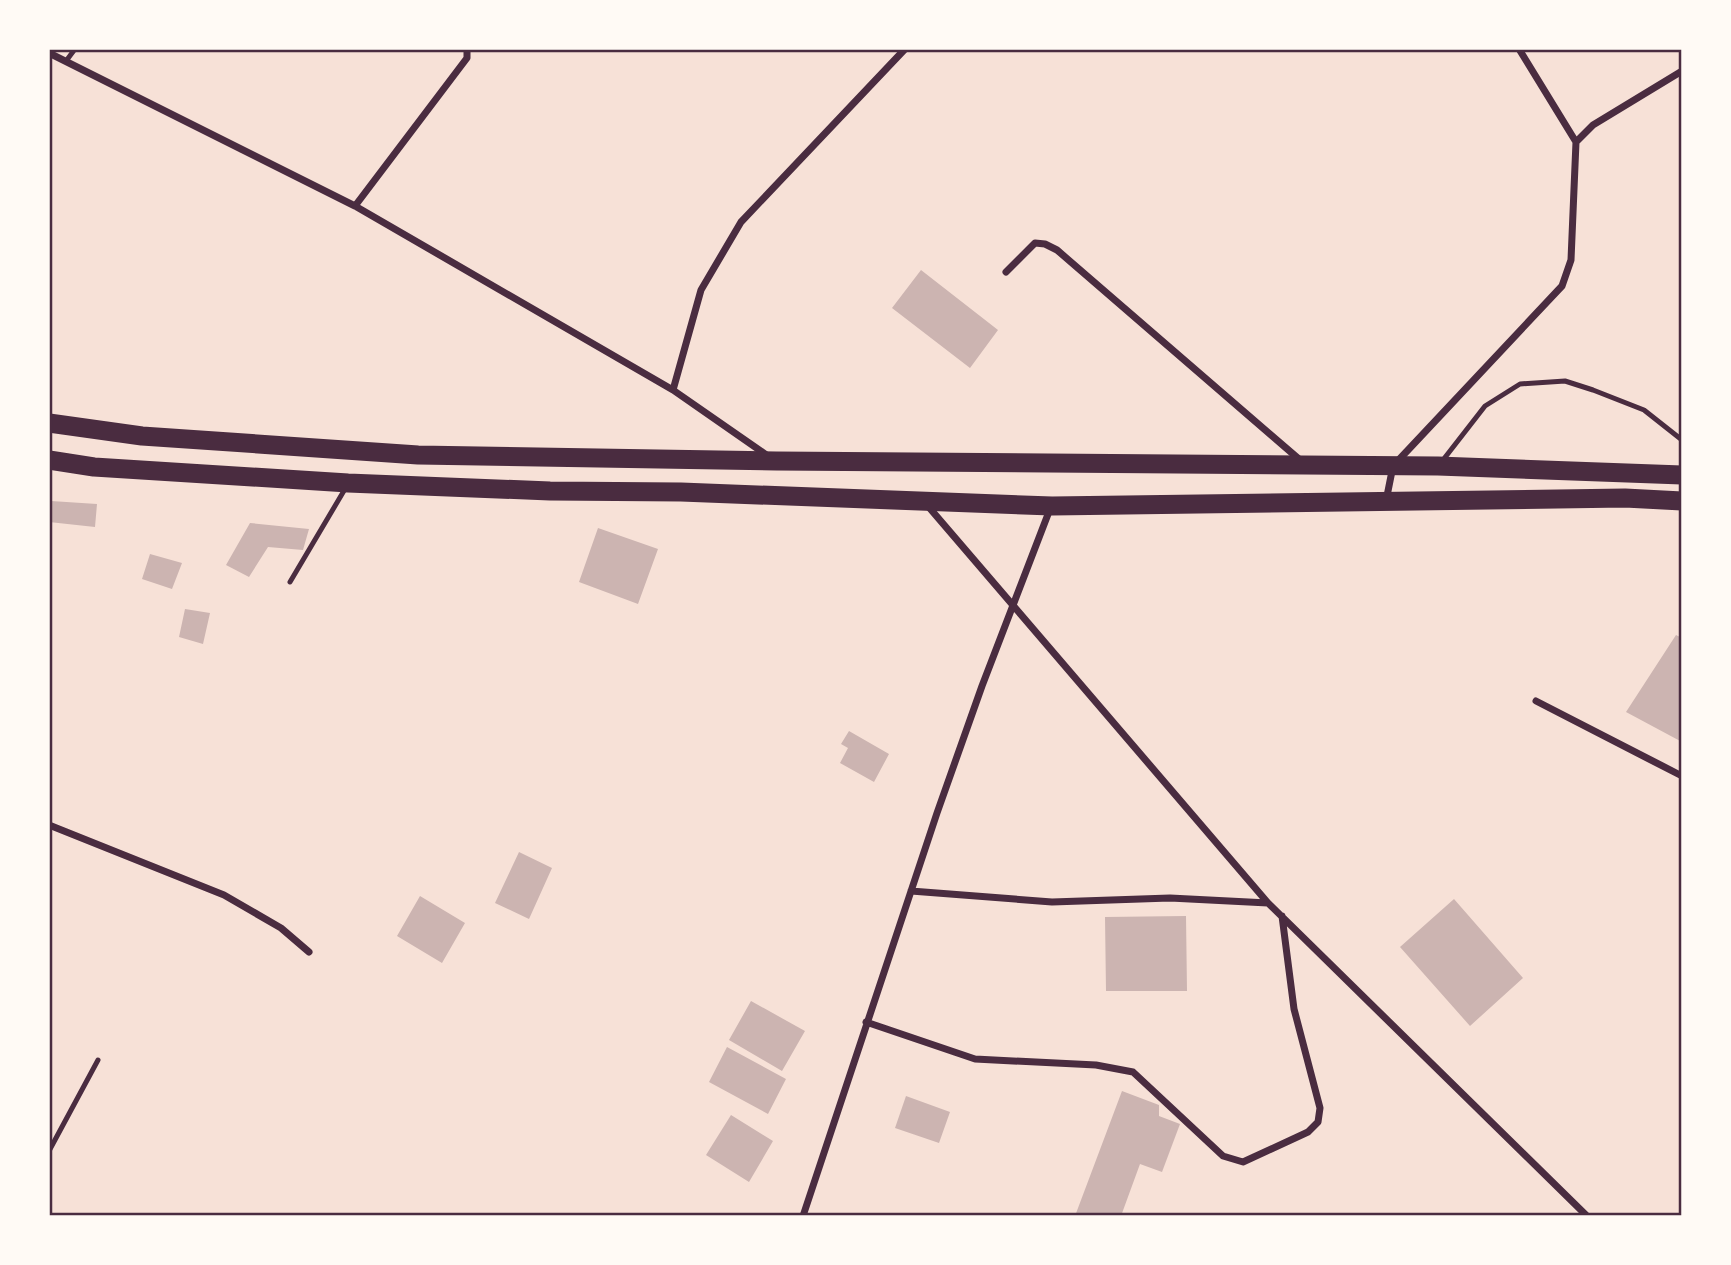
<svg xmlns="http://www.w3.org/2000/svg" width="1731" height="1265" viewBox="0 0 1731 1265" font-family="Raleway,sans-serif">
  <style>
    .building { fill: #ccb4b1 }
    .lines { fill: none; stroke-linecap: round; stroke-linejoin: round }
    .service { stroke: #4a2c40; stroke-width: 5 }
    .minor { stroke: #4a2c40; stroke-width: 7 }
    .trunk { stroke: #4a2c40; stroke-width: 19 }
    .neatline { fill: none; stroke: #4a2c40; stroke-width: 2.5 }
  </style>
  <rect width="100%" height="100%" fill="#f7e1d7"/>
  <path class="building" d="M 921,270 L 998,330 L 970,368 L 892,308 Z
    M 51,501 L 97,504 L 95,527 L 49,522 Z
    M 250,523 L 309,529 L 303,550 L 268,547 L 249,577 L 226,565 Z
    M 598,528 L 658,549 L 638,604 L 579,582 Z
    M 150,554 L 182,563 L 172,589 L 142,579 Z
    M 185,609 L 210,613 L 203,644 L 179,637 Z
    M 1676,635 L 1682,638 L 1682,742 L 1626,712 Z
    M 849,731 L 889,754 L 874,782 L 840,763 L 848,748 L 841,744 Z
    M 519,852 L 552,868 L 529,919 L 495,903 Z
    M 420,896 L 465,923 L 442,963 L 397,936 Z
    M 1454,899 L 1523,978 L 1470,1026 L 1400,947 Z
    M 1186,916 L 1187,991 L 1106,991 L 1105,917 Z
    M 751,1001 L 805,1031 L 782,1071 L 729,1040 Z
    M 727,1047 L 786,1079 L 768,1114 L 709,1082 Z
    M 1122,1091 L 1159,1105 L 1159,1116 L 1180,1124 L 1162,1172 L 1140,1164 L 1121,1216 L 1075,1216 Z
    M 906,1096 L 950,1112 L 939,1143 L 895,1128 Z
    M 731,1115 L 773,1141 L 749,1182 L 706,1155 Z"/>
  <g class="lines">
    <path class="service" d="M 66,61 L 75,49
      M 1443,460 L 1485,406 L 1520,384 L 1565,381 L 1593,390 L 1644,410 L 1682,440
      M 290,582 L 345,489
      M 49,1151 L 98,1060"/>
    <path class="minor" d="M 1519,49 L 1576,142
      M 49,53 L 355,206 L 673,390 L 768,456
      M 355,206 L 467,58 L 467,49
      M 1006,272 L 1035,243 L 1045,244 L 1057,250 L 1300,460
      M 673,390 L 701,290 L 741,222 L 905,49
      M 1386,501 L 1393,466 L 1562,286 L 1571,260 L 1576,142 L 1593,125 L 1682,71
      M 927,505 L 1268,903
      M 1536,701 L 1682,776
      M 49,825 L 224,895 L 281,928 L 309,952
      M 911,891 L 1052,902 L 1170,898 L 1268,903 L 1587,1216
      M 866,1022 L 975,1059 L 1096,1065 L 1133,1072 L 1223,1156 L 1243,1162 L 1308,1132 L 1318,1122 L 1320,1108 L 1294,1009 L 1282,916
      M 803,1216 L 937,813 L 982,686 L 1050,509"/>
    <path class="trunk" d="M 49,423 L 142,436 L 418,455 L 776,461 L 1438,466 L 1682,475
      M 49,460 L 94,467 L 348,483 L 550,491 L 681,492 L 1052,506 L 1625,498 L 1682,501"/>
  </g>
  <rect width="1731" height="1265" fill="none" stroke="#fffaf5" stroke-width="102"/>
  <rect x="51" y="51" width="1629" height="1163" class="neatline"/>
</svg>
